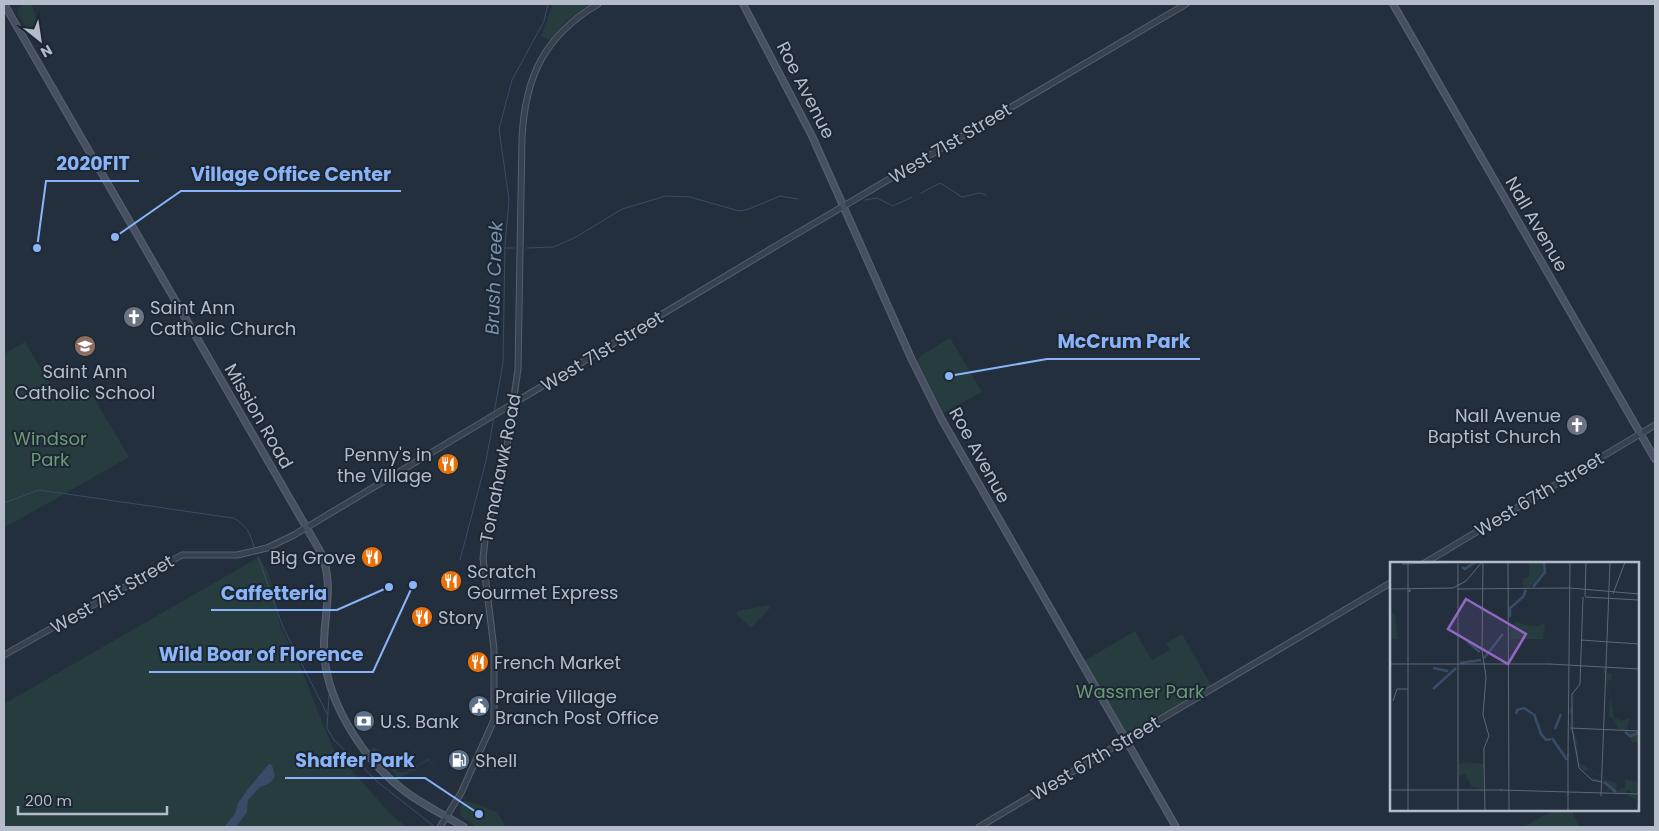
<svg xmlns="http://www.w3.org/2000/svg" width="1659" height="831" viewBox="0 0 1659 831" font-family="Poppins,sans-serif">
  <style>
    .green { fill: #263c3f }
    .water { fill: #394c67 }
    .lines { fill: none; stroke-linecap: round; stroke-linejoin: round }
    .stream { stroke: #394c67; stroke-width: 1 }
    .tertiary-casing { stroke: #565f6c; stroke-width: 7 }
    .secondary-casing { stroke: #565f6c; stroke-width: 8 }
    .tertiary { stroke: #38414e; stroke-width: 5 }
    .secondary { stroke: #465061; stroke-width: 5.5 }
    .labels { text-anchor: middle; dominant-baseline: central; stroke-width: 4; stroke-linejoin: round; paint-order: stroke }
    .street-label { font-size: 18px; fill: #b4bcc9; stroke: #1d2633 }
    .poi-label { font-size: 18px; fill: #b4bcc9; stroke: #1d2633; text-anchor: start }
    .park-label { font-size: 18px; fill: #6b9a76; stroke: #1d2633 }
    .water-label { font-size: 19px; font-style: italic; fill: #7c92b1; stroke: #1d2633 }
    .inset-river { fill: none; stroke: #394c67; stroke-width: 2.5 }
    .inset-road { fill: none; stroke: #5e6776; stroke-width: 1 }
    .view { fill: #9266c3; fill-opacity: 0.15; stroke: #9266c3; stroke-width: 2.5 }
    .inset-edge { fill: none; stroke: #b4bcc9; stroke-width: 2.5 }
    .leader { fill: none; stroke: #8ab4f8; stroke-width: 2 }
    .callout-dot { fill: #8ab4f8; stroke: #1d2633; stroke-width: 2 }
    .callout-label { font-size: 19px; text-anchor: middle; font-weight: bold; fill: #8ab4f8; stroke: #1d2633; stroke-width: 4; stroke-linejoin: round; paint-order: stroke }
  </style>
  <rect width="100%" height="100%" fill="#242f3e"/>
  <path class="green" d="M 24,4 L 31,4 L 39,24 L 29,32 L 18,14 L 18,9 Z
    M 553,4 L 591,4 L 567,20 L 549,40 L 541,36 Z
    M 950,338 L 982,392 L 943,413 L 917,361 L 922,355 Z
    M 25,342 L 60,401 L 87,386 L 129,457 L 4,528 L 4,354 Z
    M 259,557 L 269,574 L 280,625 L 300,666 L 333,749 L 393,817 L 407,827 L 4,827 L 4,704 Z
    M 769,605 L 770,608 L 751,628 L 736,614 L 738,611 Z
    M 1135,631 L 1152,660 L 1170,650 L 1166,643 L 1182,634 L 1212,687 L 1131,734 L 1126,733 L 1084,661 Z
    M 374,747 L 398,772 L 405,772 L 429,758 L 436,770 L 429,761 L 420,765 L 414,772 L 412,771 L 399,778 L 373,753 L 371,750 Z
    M 465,800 L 497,812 L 506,827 L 476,827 L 461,816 L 460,807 Z
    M 1554,810 L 1571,810 L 1580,827 L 1523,827 Z"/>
  <path class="water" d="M 269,764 L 272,765 L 275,777 L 270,783 L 260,787 L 248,800 L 247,812 L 236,827 L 224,827 L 235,814 L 238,803 L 248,789 Z"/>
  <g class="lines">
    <path class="stream" d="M 921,193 L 940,183 L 962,197 L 979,193 L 986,195
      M 865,200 L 877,198 L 893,206 L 912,197
      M 505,248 L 514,248
      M 527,248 L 554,247 L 576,237 L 622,209 L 666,196 L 690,197 L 739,211 L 749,209 L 780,196 L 798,199
      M 494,413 L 503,363 L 505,245 L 509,200 L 499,129 L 512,80 L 544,21 L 548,4
      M 4,503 L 39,490 L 233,518 C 247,525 250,533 254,547
      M 258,557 L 283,627 L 327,714
      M 460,560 L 486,461 L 494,417
      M 329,695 L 327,728 L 334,740 L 379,783 L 435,827"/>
    <g class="tertiary-casing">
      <path id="tertiary" d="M 1423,564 L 1655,425
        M 4,655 L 182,555 L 237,555 L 267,548 L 294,535 L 781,243 L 1186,4
        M 440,827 L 461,793 L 494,720 L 494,649 L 483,558 L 486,531 L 506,453 L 518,369 L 522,138 C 525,77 544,36 598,4
        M 979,827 L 1392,582"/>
    </g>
    <g class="secondary-casing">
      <path id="secondary" d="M 4,4 L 320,551 C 335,583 324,612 324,645 C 323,697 362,758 402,789 C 421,804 443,814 464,827
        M 743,4 L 812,136 L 912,360 L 942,420 L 1176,827
        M 1393,4 L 1655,459"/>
    </g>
    <use href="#tertiary" class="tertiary"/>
    <use href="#secondary" class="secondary"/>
  </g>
  <defs>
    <g id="church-disc" transform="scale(1.125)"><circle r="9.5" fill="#6b7280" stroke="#1d2633"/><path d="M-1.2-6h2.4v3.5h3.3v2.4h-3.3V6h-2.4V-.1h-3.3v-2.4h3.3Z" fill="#fff"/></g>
    <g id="school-disc" transform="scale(1.125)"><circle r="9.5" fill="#8d6e63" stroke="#1d2633"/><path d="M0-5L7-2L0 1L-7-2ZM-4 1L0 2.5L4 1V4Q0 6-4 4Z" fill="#fff"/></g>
    <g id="restaurant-disc" transform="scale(1.125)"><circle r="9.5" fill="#e8710a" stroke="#1d2633"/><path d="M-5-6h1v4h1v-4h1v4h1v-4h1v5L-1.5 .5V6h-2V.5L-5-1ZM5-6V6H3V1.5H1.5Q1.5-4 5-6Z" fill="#fff"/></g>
    <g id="civic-disc" transform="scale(1.125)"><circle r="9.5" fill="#5c6f8a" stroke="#1d2633"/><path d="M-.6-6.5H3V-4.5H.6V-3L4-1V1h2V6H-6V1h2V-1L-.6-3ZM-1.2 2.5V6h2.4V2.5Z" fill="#fff"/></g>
    <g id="bank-disc" transform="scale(1.125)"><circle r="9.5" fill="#5c6f8a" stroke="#1d2633"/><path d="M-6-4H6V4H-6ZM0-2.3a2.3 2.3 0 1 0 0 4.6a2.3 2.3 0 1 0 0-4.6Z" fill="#fff"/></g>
    <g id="fuel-disc" transform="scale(1.125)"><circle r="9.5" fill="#5c6f8a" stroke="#1d2633"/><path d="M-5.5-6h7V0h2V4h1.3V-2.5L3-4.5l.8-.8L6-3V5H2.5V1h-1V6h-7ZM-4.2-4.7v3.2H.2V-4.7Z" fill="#fff"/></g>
  </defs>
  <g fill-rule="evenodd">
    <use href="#church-disc" x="134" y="317"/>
    <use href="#school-disc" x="85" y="346"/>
    <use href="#church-disc" x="1577" y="425"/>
    <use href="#restaurant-disc" x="448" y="464"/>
    <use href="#restaurant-disc" x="372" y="557"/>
    <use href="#restaurant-disc" x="451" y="581"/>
    <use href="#restaurant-disc" x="422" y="617"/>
    <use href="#restaurant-disc" x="478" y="662"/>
    <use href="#civic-disc" x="479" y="706"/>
    <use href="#bank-disc" x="364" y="721"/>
    <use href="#fuel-disc" x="459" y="760"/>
  </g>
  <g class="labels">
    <g class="street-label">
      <text transform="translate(806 90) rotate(63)">Roe Avenue</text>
      <text transform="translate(950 143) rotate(-31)">West 71st Street</text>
      <text transform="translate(1537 224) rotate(60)">Nall Avenue</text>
      <text transform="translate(602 351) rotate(-31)">West 71st Street</text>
      <text transform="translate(259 416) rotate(60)">Mission Road</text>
      <text transform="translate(980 455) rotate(61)">Roe Avenue</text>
      <text transform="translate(500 468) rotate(-79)">Tomahawk Road</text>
      <text transform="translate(1539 494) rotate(-31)">West 67th Street</text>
      <text transform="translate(112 594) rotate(-30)">West 71st Street</text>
      <text transform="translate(1095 758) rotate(-31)">West 67th Street</text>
    </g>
    <g class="poi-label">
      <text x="150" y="307">Saint Ann<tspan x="150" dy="21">Catholic Church</tspan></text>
      <text x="85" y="371" text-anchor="middle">Saint Ann<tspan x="85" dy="21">Catholic School</tspan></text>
      <text x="1561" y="415" text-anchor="end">Nall Avenue<tspan x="1561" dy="21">Baptist Church</tspan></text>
      <text x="432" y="454" text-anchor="end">Penny's in<tspan x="432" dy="21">the Village</tspan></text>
      <text x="356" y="557" text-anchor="end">Big Grove</text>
      <text x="467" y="571">Scratch<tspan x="467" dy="21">Gourmet Express</tspan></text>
      <text x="438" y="617">Story</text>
      <text x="494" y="662">French Market</text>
      <text x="495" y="696">Prairie Village<tspan x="495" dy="21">Branch Post Office</tspan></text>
      <text x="380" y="721">U.S. Bank</text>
      <text x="475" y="760">Shell</text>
    </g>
    <g class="park-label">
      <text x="50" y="438">Windsor<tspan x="50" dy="21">Park</tspan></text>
      <text x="1140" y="691">Wassmer Park</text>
    </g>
    <g class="water-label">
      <text transform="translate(494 278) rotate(-88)">Brush Creek</text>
    </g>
  </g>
  <g transform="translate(1390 562)">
    <rect width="249" height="249" fill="#242f3e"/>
    <path d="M 154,0 L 154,11 L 134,31 L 133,17 L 139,14 L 139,1 ZM 0,52 L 5,52 L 8,77 L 0,77 ZM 127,60 L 139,64 L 149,64 L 151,61 L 155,63 L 153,77 L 121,77 L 121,63 ZM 213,105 L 222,105 L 217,106 L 216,111 L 222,112 L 221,118 L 217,118 L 224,156 L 226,159 L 227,156 L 231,159 L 239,156 L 237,169 L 249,170 L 247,182 L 246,179 L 242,181 L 238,171 L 228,166 L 222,155 L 219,155 L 220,136 ZM 184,129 L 182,166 L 187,178 L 189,201 L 213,215 L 213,210 L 214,217 L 226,221 L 227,229 L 235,225 L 235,217 L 249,220 L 248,231 L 244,230 L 248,238 L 238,234 L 242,230 L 237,228 L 236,232 L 222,230 L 222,227 L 216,230 L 219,225 L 212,221 L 214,216 L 197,207 L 196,210 L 189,203 L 199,215 L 212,219 L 204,219 L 189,205 L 182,166 L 182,152 L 178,151 L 178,147 L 182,147 ZM 75,200 L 93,202 L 93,227 L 82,225 L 75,212 L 69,214 L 68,203 Z" fill="#263c3f"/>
    <path class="inset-river" d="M 72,5 L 75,7 L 85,0M 143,25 L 155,10 L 154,0M 120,55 L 120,46 L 133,35 L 136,28M 78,80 L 90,90M 94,96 L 113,72M 70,101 L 91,98M 43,106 L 58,109M 43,127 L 66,106M 126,152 L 127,148 L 134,146 L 143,152M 144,152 L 151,172 L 156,178 L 161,177M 165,167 L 171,152M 235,170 L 240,174 L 249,171M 162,176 L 177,198M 214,220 L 226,230"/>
    <path class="inset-road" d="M 18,0 L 18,28 L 20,30 L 20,27M 93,0 L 92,88 L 96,115 L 93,153 L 99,174 L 94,186 L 94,205M 118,0 L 119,248M 12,2 L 71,0M 68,2 L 68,248M 0,27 L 63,26 L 76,19 L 92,0M 68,27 L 180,26 L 249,32M 223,32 L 235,0M 195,34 L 196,0M 193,35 L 190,122 L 182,132 L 182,166 L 189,206 L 202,218 L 212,220M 195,35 L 249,38M 191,78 L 249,82M 18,97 L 18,28M 0,102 L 160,102M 159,102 L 249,107M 3,139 L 7,127 L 18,127M 180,166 L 249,169M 178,192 L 178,233M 178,194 L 180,0M 94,204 L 95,248M 0,228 L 112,228M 110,228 L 249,232M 211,234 L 220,0M 18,248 L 18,96M 178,248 L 178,231M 248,248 L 249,232"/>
    <path class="view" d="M 76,37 L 136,72 L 118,102 L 58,67 Z"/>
    <rect width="249" height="249" class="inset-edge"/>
  </g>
  <path class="leader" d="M37 248L46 181H139M115 237L181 191H401M949 376L1047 359H1200M389 587L337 610H211M413 585L373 672H149M479 814L425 778H285"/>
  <g class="callout-dot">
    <circle cx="37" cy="248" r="5"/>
    <circle cx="115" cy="237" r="5"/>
    <circle cx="949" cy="376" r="5"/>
    <circle cx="389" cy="587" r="5"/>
    <circle cx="413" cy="585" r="5"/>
    <circle cx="479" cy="814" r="5"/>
  </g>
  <g class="callout-label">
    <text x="93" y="170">2020FIT</text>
    <text x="291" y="181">Village Office Center</text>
    <text x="1124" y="348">McCrum Park</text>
    <text x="274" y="600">Caffetteria</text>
    <text x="261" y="661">Wild Boar of Florence</text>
    <text x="355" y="767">Shaffer Park</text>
  </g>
  <rect width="1659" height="831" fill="none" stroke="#b4bcc9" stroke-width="10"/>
  <g transform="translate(40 40) rotate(150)" stroke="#1d2633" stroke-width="4" paint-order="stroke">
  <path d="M0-4L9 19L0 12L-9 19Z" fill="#b4bcc9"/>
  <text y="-8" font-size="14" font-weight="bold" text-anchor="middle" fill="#b4bcc9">N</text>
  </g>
  <path d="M18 806v8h149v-8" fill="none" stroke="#b4bcc9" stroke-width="2.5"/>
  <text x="25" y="806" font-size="15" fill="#b4bcc9" stroke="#1d2633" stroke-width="4" paint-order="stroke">200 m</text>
</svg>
